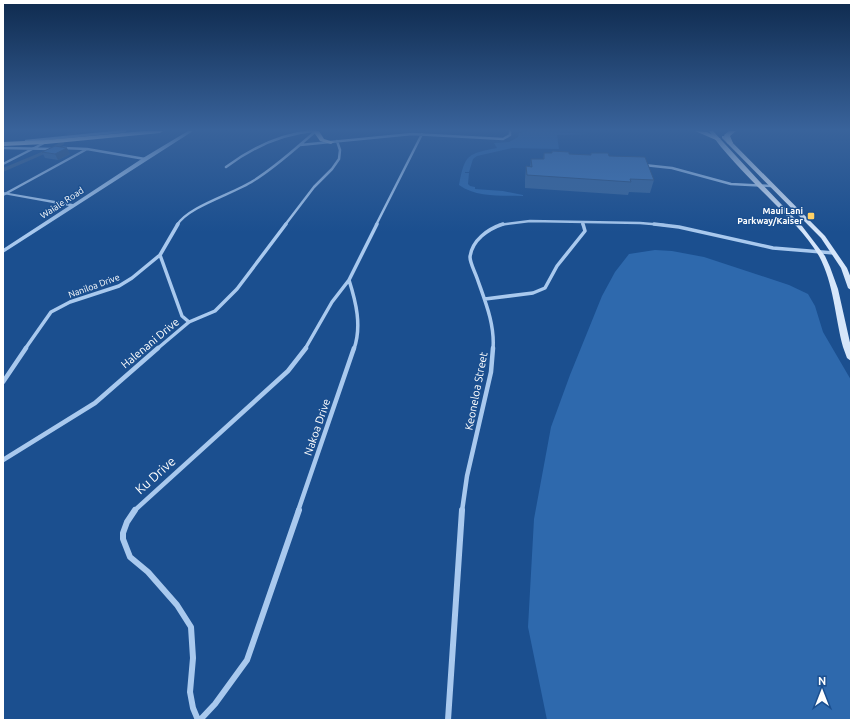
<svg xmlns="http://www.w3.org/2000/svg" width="854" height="723" viewBox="0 0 854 723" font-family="Ubuntu,sans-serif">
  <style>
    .green { fill: #2e69ad }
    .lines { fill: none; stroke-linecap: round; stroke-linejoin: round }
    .canal { fill: #3c6290; fill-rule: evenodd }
    .minor-far3 { stroke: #a9c9ee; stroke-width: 2.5 }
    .minor-far2 { stroke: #a9c9ee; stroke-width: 3.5 }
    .minor-far1 { stroke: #a9c9ee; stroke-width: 4.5 }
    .minor { stroke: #a9c9ee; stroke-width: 6 }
    .tertiary { fill: #a9c9ee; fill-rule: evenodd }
    .secondary { fill: #d6e6fa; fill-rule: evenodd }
    .primary { fill: #f0f6ff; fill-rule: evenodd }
    .wall { fill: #3a679d }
    .shaded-wall { fill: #305480 }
    .building { fill: #4478b7; stroke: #305480 }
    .poi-dot { fill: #ffd166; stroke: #1b4f8f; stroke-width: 1.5 }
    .labels { text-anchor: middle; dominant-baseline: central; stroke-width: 3; stroke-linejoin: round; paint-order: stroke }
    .far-street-label { font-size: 9px; fill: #fff; stroke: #1b4f8f }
    .far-poi-label { font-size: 9px; font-weight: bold; fill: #fff; stroke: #1b4f8f; text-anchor: end }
    .street-label { font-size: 11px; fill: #fff; stroke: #1b4f8f }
    .near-street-label { font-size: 13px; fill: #fff; stroke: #1b4f8f }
  </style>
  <rect width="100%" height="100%" fill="#1b4f8f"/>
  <path class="green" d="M 529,131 L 591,134 L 557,135 L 559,149 L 512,148 L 477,156 L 473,159 L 469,172 L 465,172 L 465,173 L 469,173 L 468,184 L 470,186 L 475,187 L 475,189 L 503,191 L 523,195 L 523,196 C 502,195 477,198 459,185 C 465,154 467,154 497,148 L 494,143 L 509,142 L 518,137 L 519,133 Z
    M 655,250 L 672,251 L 704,257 L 789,285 L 808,294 L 815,306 L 823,332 L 851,380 L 851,720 L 547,720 L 528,627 L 534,519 L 551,427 L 570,375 L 602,296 L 615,272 L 629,254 Z"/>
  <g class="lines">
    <path class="canal" d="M 76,131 L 87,131 L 69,136 L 66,134 Z
      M 62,141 L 64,142 L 64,144 L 56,149 L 52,149 L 52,147 Z
      M 44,151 L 49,152 L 3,172 L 3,168 Z"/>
    <path class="minor-far3" d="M 26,141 L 125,131
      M 300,145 L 412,134 L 503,139 L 510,135 L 510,131
      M 3,148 L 53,149
      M 63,148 L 87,149 L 145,159
      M 3,164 L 46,142
      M 644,165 L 672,168 L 731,184 L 771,186
      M 226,167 C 253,147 280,134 313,131
      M 3,195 L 87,149
      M 582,222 L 583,225
      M 177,225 C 189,206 233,194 253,181 C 276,167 296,148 316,131
      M 285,225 L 314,187 L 332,169 L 339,159 L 340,150 L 337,141
      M 376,225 L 422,134
      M 499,225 L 530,221 L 640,223 L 664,225"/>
    <path class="minor-far2" d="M 654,224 L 679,227 L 773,248 L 834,253
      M 160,255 L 182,316 L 189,322
      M 485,299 L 533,293 L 545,288 L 557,266 L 585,231 L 583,224
      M 25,349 L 51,312 L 70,302 L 119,286 L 132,278 L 160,255 L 178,224
      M 157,349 L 189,322 L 215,311 L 237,289 L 286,224
      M 305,349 L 332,302 L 349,280
      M 354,349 C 362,326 356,302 349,280 L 377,224
      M 493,349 C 495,324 485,301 477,278 C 475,272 470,263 470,257 C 472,240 488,229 503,224"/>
    <path class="minor-far1" d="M 3,382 L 26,348
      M 3,460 L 95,403 L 158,348
      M 134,511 L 288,371 L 306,348
      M 298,511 L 354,348
      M 462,511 L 467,476 L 491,372 L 493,348"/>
    <path class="minor" d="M 135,510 L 127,522 L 123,533 L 123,539 L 130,557 L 148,572 L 177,605 L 191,627 L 193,658 L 190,692 L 193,708 L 198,720
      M 200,720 L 215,704 L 247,660 L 299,510
      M 448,720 L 462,510"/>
    <path class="tertiary" d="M 188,131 L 193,131 L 3,253 L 3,249 L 69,206 L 3,194 L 3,192 L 73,204 L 143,158 Z"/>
    <path class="secondary" d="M 709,131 L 713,131 L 761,183 L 802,226 L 825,256 L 830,267 L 838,289 L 851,347 L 851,361 L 847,358 L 843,347 C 835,317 834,284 819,256 C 806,234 787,216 770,199 C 750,179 724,153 709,131 Z
      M 722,136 L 726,136 L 825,236 L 847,268 L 851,278 L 851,290 L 848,288 L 841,268 L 821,238 L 722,138 Z"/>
    <path class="primary" d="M 144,131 L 163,131 L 160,133 L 46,144 L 3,146 L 3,142 L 46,140 Z
      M 313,131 L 319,131 L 324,139 L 334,142 L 331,144 L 320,141 Z
      M 695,131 L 707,132 L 721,139 L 716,140 Z
      M 729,131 L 736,131 L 730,136 L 733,143 L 730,145 L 727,143 L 724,135 Z"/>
  </g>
  <path class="wall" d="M 552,151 L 569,154 L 590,155 L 591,153 L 609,156 L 654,180 L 650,193 L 629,192 L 628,195 L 525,188 L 525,179 L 526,166 L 530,166 L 531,159 L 543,159 L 544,153 L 552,153 Z
    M 42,152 L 70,154 L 58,160 L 45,158 Z"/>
  <path class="shaded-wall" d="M 67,148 L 70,154 L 58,160 L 55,154 Z"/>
  <path class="building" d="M 55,146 L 67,148 L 55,154 L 42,152 Z
    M 552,151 L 569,152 L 569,154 L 591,155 L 591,153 L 608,153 L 609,156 L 645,157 L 654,180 L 630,179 L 631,182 L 527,175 L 526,166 L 532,167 L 531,159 L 544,159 L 544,153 L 552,153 Z"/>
  <linearGradient id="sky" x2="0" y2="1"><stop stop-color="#0f2b4f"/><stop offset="0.56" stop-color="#39639b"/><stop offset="1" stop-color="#39639b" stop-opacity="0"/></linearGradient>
  <rect width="854" height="232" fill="url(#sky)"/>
  <rect class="poi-dot" x="807" y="212" width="8" height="8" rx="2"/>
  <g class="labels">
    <g class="far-street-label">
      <text transform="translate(62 203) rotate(-33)">Waiale Road</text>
      <text transform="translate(94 286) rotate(-20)">Naniloa Drive</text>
    </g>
    <g class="far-poi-label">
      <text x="803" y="211">Maui Lani<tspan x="803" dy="10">Parkway/Kaiser</tspan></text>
    </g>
    <g class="street-label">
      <text transform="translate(150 343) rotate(-40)">Halenani Drive</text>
      <text transform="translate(476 391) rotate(-79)">Keoneloa Street</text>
      <text transform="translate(317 427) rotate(-71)">Nakoa Drive</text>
    </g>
    <g class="near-street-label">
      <text transform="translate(155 475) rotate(-42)">Ku Drive</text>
    </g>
  </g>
  <rect width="854" height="723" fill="none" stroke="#ffffff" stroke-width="8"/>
  <g transform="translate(822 691)" stroke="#1b4f8f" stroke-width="3" paint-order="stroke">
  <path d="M0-3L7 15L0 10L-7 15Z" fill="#ffffff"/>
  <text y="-6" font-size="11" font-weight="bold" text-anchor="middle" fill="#ffffff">N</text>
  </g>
</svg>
